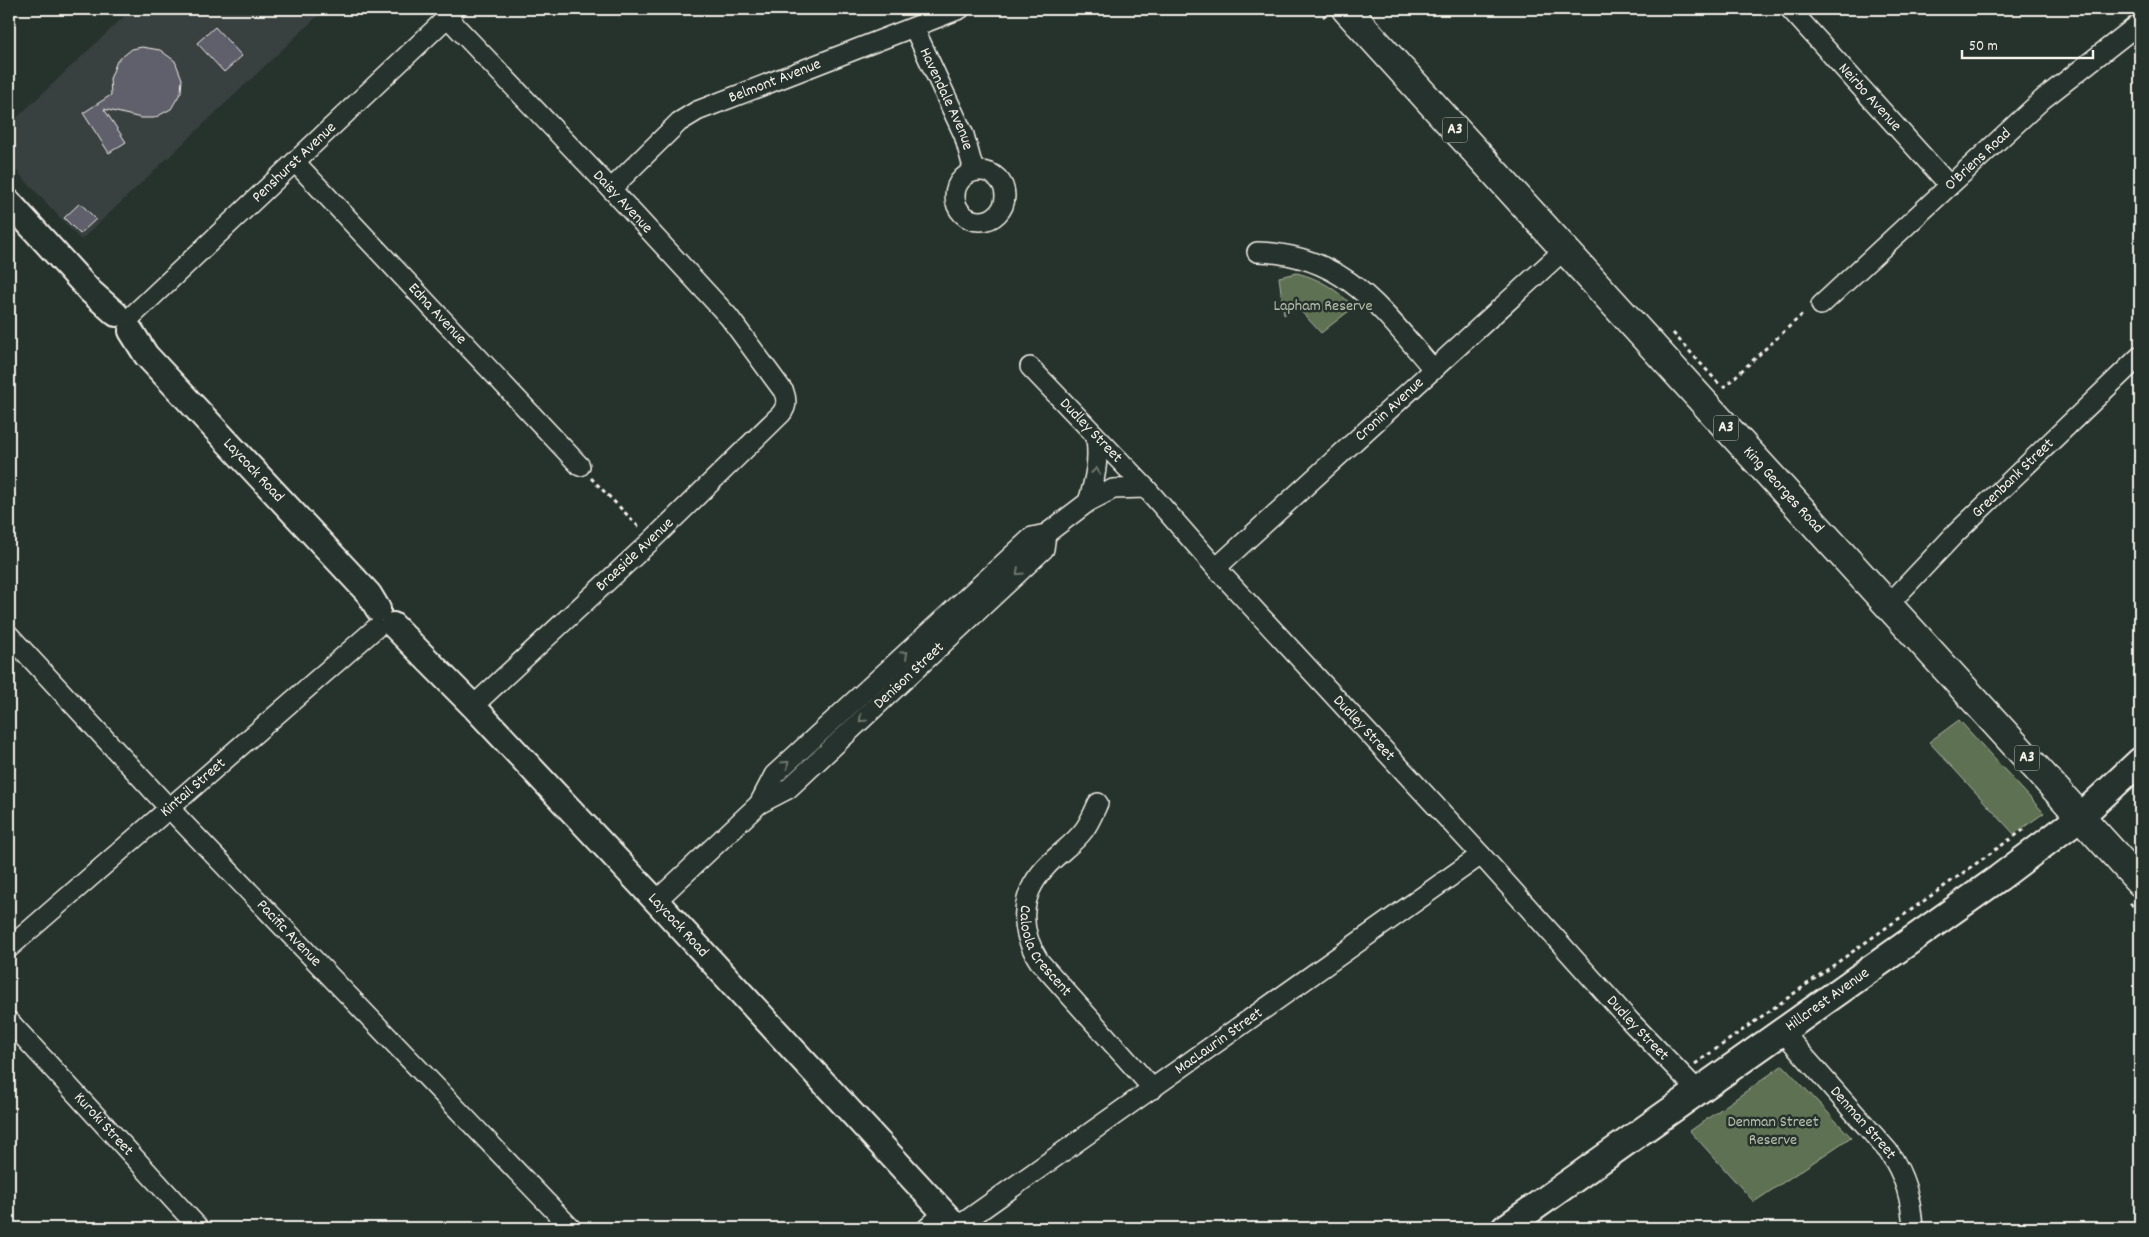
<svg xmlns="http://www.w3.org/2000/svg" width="2149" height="1237" viewBox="0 0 2149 1237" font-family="Dekko,sans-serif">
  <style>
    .built { fill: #384040 }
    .green { fill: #5e7153; stroke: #a9b19e }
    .building { fill: #61606d; stroke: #f4f1e8 }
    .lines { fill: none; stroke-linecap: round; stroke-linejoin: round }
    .minor-casing { stroke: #f4f1e8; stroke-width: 22 }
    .tertiary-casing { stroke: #f4f1e8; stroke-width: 28 }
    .secondary-casing { stroke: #f4f1e8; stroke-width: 30 }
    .trunk-casing { stroke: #f4f1e8; stroke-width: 31 }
    .path { stroke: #f4f1e8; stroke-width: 3; stroke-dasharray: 4 4; stroke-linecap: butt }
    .minor { stroke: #26332d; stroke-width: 19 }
    .tertiary { stroke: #26332d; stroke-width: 24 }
    .secondary { stroke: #26332d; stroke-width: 26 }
    .trunk { stroke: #26332d; stroke-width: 28 }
    .oneway { stroke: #6e766e }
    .labels { text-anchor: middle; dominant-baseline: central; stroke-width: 5; stroke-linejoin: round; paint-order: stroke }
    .shield { fill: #26332d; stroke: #b6b8b0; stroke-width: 1 }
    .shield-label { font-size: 15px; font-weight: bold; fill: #f4f1e8 }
    .street-label { font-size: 16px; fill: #f4f1e8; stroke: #26332d }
    .park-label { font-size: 16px; fill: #b8beac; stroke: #26332d }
  </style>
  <rect width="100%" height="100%" fill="#26332d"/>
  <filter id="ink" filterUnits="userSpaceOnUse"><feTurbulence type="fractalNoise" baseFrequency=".02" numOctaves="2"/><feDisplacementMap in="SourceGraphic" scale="10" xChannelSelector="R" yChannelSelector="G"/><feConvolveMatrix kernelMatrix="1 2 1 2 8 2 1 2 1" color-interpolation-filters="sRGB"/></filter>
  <g filter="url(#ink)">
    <path class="built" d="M 132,9 L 325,9 L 81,240 L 9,163 L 9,125 Z"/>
    <path class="green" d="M 1297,273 C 1321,279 1337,290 1354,307 L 1321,333 L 1296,306 L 1284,315 L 1279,277 Z
      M 1959,720 L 2044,813 L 2014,834 L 1929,742 Z
      M 1783,1065 L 1851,1137 L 1754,1202 L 1690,1131 Z"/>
    <path class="building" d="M 215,27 L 242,56 L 224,72 L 197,43 Z
      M 142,47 L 160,50 L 175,61 L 182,79 L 181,92 L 171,109 L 154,118 L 141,118 L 104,109 L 126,142 L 109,153 L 83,113 L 111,95 L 110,79 L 117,61 L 132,49 Z
      M 80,203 L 96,219 L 80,234 L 64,218 Z"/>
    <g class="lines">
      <g class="minor-casing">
        <g id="minor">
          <path id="s1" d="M 1790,9 L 1949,185"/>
          <path id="s2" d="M 447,17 L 611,189 L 729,317 L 784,392 C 787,400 787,407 781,414 L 652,540 L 473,706"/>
          <path id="s3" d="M 914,28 L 964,135 L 974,171"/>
          <path id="s4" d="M 295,162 L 580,466"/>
          <circle cx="980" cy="196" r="25"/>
          <path id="s5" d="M 611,189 L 679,122 L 697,111 L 960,9"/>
          <path d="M 1257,252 C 1345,254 1381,309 1434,370"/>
          <path id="s6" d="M 1821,305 L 2043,99 L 2140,23"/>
          <path id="s7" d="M 133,315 L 455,10"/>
          <path id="s8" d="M 1030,367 L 1146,488 L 1216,568 L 1481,855 L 1631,1022 L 1699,1092"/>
          <path d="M 1088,502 C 1095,480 1099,461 1096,438"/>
          <path id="s9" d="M 1216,568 L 1564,250"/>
          <path id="s10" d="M 1888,605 L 1956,533 L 2140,356"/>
          <path id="s11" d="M 9,635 L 169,808 L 571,1228"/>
          <path id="s12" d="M 1098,803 C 1094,812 1090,822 1084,830 C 1073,845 1057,854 1045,868 C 1019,896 1019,930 1039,961 L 1153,1089"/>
          <path d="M 759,804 L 774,775 L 1032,537 L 1046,534 L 1088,502 L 1113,489 L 1146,488"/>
          <path id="s13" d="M 656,901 L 759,804 L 788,789 L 1044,549 L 1046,534"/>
          <path id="s14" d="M 9,948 L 376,628"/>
          <path id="s15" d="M 9,1021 L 199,1228"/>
          <path id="s16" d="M 1783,1032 L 1888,1151 C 1905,1175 1911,1199 1913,1228"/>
          <path id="s17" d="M 957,1227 L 1481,855"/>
          <path d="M 927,1228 L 944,1213"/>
        </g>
      </g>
      <g class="tertiary-casing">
        <g id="tertiary">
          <path d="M 9,202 L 90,291 L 116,314"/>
          <path id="s18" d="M 131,331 L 146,355 L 369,594 L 378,609"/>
          <path id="s19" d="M 393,625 L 473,706 L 656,901 L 958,1228"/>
        </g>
      </g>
      <g class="secondary-casing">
        <g id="secondary">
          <path id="s20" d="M 1505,1228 L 1999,878 L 2080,817 L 2140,761"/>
        </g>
      </g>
      <g class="trunk-casing">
        <g id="trunk">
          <path id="s21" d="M 1346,9 L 2140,882"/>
        </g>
      </g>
      <path class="path" d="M 1318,9 L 1325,17
        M 1673,333 L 1721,386
        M 1723,388 L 1805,312
        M 591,478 L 641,529
        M 2130,903 L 2140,914
        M 1695,1064 L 2026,828"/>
      <use href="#minor" class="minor"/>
      <use href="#tertiary" class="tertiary"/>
      <use href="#secondary" class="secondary"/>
      <use href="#trunk" class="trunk"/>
    </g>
    <defs><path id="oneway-chevron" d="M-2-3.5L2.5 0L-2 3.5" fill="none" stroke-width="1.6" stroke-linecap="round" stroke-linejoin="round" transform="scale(1.25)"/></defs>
    <g class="oneway">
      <use href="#oneway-chevron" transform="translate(1096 471) rotate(-84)"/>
      <use href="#oneway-chevron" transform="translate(1019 572) rotate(137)"/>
      <use href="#oneway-chevron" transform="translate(905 654) rotate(-42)"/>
      <use href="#oneway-chevron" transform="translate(862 719) rotate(137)"/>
      <use href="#oneway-chevron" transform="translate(786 764) rotate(-43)"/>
    </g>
  </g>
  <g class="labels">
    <g class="shield">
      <rect x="1442.5" y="117.5" width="25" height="25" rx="4"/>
      <rect x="1713.5" y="415.5" width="25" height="25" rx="4"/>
      <rect x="2014.5" y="745.5" width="25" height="25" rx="4"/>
    </g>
    <g class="shield-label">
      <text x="1455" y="130">A3</text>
      <text x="1726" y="428">A3</text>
      <text x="2027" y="758">A3</text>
    </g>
    <g class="street-label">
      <text stroke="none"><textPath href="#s5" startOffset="200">Belmont Avenue</textPath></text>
      <text stroke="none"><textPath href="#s1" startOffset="119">Neirbo Avenue</textPath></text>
      <text stroke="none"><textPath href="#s3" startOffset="78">Havendale Avenue</textPath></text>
      <text stroke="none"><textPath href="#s6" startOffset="214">O'Briens Road</textPath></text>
      <text stroke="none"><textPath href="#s7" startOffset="222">Penshurst Avenue</textPath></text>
      <text stroke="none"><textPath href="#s2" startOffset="255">Daisy Avenue</textPath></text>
      <text stroke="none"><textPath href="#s4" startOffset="208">Edna Avenue</textPath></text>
      <text stroke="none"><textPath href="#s9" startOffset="235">Cronin Avenue</textPath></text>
      <text stroke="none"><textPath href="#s8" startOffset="88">Dudley Street</textPath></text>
      <text stroke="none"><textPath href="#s18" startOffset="186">Laycock Road</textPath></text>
      <text stroke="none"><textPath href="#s10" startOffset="178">Greenbank Street</textPath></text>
      <text stroke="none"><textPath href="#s21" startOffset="650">King Georges Road</textPath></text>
      <text transform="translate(635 555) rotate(-43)">Braeside Avenue</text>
      <text stroke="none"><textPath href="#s13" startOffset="340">Denison Street</textPath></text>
      <text stroke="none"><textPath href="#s8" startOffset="492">Dudley Street</textPath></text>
      <text stroke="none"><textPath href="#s14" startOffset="244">Kintail Street</textPath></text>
      <text stroke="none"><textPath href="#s19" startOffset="414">Laycock Road</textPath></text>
      <text stroke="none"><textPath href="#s11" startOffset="409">Pacific Avenue</textPath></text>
      <text stroke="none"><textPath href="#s12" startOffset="179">Caloola Crescent</textPath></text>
      <text stroke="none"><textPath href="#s20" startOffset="395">Hillcrest Avenue</textPath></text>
      <text stroke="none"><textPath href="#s8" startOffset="898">Dudley Street</textPath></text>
      <text stroke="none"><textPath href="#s17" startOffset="321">MacLaurin Street</textPath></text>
      <text stroke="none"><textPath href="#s16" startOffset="121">Denman Street</textPath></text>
      <text stroke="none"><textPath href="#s15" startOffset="140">Kuroki Street</textPath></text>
    </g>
    <g class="park-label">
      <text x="1323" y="306">Lapham Reserve</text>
      <text x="1773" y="1122">Denman Street<tspan x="1773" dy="18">Reserve</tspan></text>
    </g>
  </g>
  <rect width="2149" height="1237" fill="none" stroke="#26332d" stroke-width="30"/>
  <rect x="15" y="15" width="2119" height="1207" fill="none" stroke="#f4f1e8" stroke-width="2" filter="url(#ink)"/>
  <path d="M1962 50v8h131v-8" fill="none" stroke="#f4f1e8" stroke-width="2.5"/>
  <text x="1969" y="50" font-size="15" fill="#f4f1e8" stroke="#26332d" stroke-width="4" paint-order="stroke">50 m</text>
</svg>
